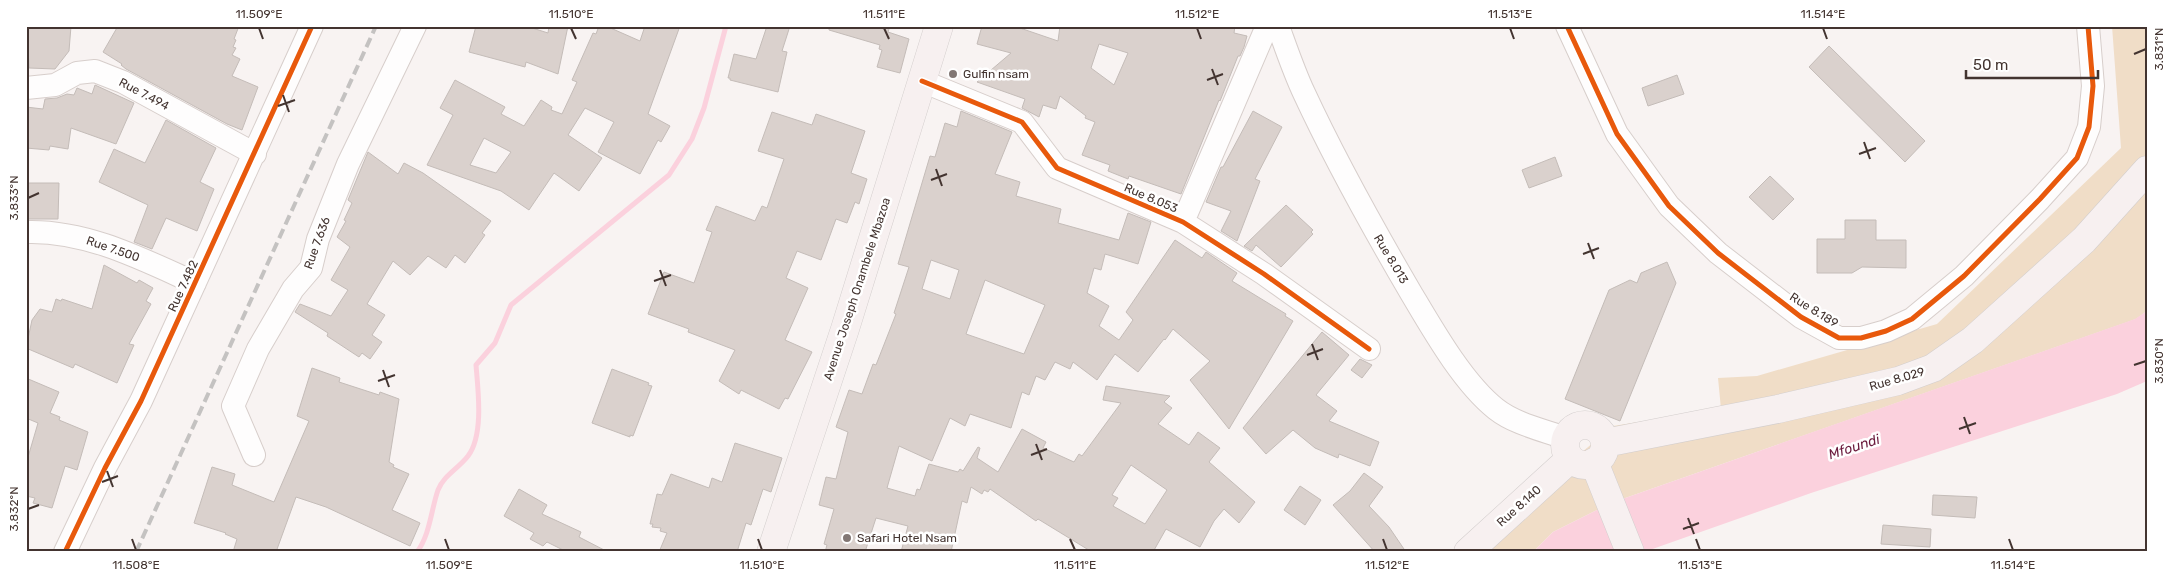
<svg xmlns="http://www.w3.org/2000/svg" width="2173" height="578" viewBox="0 0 2173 578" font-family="Rubik,sans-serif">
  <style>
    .green { fill: #f0ddc7 }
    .water { fill: #fbd1dd }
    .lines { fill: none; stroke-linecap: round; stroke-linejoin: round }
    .stream { stroke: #fbd1dd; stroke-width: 5 }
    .building { fill: #dad1cd; stroke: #c4bcb8; fill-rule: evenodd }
    .minor-casing { stroke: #d7cecb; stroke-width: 24 }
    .major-casing { stroke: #d3cecd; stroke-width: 29 }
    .minor { stroke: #fefdfd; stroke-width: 22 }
    .major { stroke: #f7f0f0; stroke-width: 28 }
    .rail { stroke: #c4c2c1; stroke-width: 4; stroke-dasharray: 10 5; stroke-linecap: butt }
    .cycleway-casing { stroke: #fff; stroke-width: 8 }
    .cycleway { stroke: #e8590c; stroke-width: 5 }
    .ticks { fill: none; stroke: #433430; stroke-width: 2 }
    .poi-dot { fill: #827774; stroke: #fff; stroke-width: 2 }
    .labels { text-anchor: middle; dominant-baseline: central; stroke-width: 5; stroke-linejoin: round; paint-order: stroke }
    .poi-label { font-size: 12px; fill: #433430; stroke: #fff; text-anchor: start }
    .street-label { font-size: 12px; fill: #433430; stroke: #fff }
    .water-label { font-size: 14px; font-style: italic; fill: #6b1b3d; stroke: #fff }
    .neatline { fill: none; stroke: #433430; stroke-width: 2 }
    .ticks-label { font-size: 12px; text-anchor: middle; fill: #433430 }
  </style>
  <rect width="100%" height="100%" fill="#f8f3f2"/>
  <path class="green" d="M 2112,26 L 2147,26 L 2147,311 L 2136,319 L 1611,503 L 1553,532 L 1533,552 L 1468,552 L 1524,501 L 1613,426 L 1721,409 L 1718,378 L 1757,376 L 1937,324 L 2121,148 Z"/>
  <path class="water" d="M 2147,311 L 2147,381 L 2117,394 L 1811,493 L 1644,552 L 1533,552 L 1553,532 L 1611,503 L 2135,319 Z"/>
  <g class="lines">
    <path class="stream" d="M 417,552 C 430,535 431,510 438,490 C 444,475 459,468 468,456 C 484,435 478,390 476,365 L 495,343 L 511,305 L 669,175 L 692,139 L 704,108 L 726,26"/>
  </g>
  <path class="building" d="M 27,26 L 71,26 L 69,51 L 55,69 L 29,68 Z
    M 118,26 L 239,26 L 234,39 L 236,40 L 233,47 L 236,48 L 232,55 L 240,59 L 232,76 L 258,87 L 242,130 L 227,124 L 126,69 L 121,65 L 122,64 L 103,52 Z
    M 476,26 L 526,26 L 548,33 L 549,26 L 568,26 L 558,74 L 526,62 L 525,67 L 469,52 Z
    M 599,26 L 606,26 L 640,41 L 645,26 L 680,26 L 648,114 L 670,126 L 661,142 L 658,140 L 640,174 L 598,152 L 614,122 L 585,108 L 568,135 L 602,158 L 579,191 L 554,173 L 529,210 L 501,191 L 427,165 L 453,115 L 440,108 L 455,80 L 505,107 L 501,114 L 524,126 L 541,100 L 552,107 L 551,110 L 562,114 L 577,82 L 572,80 L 593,33 L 596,34 ZM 484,138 L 511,152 L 496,173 L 470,165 Z
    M 767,26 L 790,26 L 782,51 L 787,52 L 778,92 L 730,80 L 730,78 L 728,78 L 734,54 L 756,59 Z
    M 829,26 L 890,26 L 888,32 L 909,39 L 900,73 L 877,67 L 882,50 L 879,49 L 880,45 L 829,30 Z
    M 982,26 L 1014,26 L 1058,41 L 1060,26 L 1235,26 L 1234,33 L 1247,36 L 1244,47 L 1240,56 L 1238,56 L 1220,101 L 1219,100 L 1181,194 L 1129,176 L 1128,179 L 1108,171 L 1110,165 L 1082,155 L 1095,122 L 1085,118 L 1086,116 L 1060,96 L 1056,109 L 1043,105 L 1039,117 L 1022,108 L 1025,99 L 977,82 L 1011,53 L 977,44 ZM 1099,44 L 1128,53 L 1114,85 L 1091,68 Z
    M 1829,46 L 1925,141 L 1905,162 L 1809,67 Z
    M 1677,75 L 1684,94 L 1648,106 L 1642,88 Z
    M 95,85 L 134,103 L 116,144 L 71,128 L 68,149 L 50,146 L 49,150 L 26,148 L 26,107 L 43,109 L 45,99 L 57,98 L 67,94 L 74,95 L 77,88 L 92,94 Z
    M 961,111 L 1012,132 L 995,174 L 1020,182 L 1016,196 L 1061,209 L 1058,223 L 1119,240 L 1128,213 L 1151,222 L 1138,264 L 1105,254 L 1101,270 L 1094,268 L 1087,293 L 1109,306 L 1099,326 L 1119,340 L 1133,320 L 1126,312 L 1175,240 L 1202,258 L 1206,252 L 1237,273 L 1232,281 L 1286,314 L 1285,316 L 1293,321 L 1229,429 L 1190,380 L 1210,361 L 1173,329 L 1165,340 L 1164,339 L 1138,372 L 1115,354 L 1097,380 L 1073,362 L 1070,369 L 1055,362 L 1045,380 L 1036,376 L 1029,395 L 1022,392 L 1011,428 L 970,414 L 965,426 L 950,418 L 932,461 L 899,446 L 887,488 L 915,496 L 917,489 L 920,490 L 929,464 L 958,472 L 960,469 L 963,471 L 978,447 L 980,448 L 977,458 L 998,472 L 1022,429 L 1046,442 L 1043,448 L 1074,462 L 1079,454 L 1082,456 L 1121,403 L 1103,400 L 1106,386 L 1170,396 L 1164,402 L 1172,408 L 1158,424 L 1189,445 L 1198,432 L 1220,448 L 1209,462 L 1255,502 L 1239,523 L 1224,509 L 1214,521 L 1200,547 L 1166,529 L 1153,552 L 1092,552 L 1038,519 L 1036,521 L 990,489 L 988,492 L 984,490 L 982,494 L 971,487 L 967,503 L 962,501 L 951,552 L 901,552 L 908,526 L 876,518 L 865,552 L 825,552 L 827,545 L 824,544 L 834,509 L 819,505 L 826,477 L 836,479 L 848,432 L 836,427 L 849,390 L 862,394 L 873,364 L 876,365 L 896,314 L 894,313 L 909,267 L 898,264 L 930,156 L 935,157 L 945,123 L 957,127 ZM 931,260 L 959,270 L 950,299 L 922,289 ZM 985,280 L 1045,305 L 1024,354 L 966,334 ZM 1131,465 L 1167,490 L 1145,524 L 1113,506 L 1118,498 L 1112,495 Z
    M 1253,111 L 1282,127 L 1255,179 L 1260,181 L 1237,241 L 1221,231 L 1231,211 L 1206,202 L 1221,167 L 1223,167 Z
    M 772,112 L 812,125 L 816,114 L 865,131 L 851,173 L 867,179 L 859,204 L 855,202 L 847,223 L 836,219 L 821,260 L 797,251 L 786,278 L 808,288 L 785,340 L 812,352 L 788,399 L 785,398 L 779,409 L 741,390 L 739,394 L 719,381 L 735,350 L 688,332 L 689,329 L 648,314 L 664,272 L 694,283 L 712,232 L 706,230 L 716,206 L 755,221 L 762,206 L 767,208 L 784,159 L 758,151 Z
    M 166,120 L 216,148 L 200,182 L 214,189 L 197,231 L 166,218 L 152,249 L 134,242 L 148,205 L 99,182 L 114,149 L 145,163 Z
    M 368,152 L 398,174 L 404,163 L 423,173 L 491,221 L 482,233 L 485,235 L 465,263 L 455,255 L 446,268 L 428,256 L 410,275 L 393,261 L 367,304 L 385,315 L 372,335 L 382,342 L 370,359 L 362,353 L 359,357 L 327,336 L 328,333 L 295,312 L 300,304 L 331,316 L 348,290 L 331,280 L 350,247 L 337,237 L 346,221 L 344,220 L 352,203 L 348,200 Z
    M 1555,157 L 1562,176 L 1529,188 L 1522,170 Z
    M 1770,176 L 1794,199 L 1773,220 L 1749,197 Z
    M 26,183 L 59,183 L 58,219 L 26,219 Z
    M 1286,205 L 1313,230 L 1311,232 L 1313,234 L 1281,267 L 1256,245 L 1252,251 L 1244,246 Z
    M 1845,220 L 1876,220 L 1876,240 L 1906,240 L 1906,268 L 1862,267 L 1852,273 L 1817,273 L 1817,239 L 1845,239 Z
    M 1667,262 L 1676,283 L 1620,421 L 1565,399 L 1609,290 L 1630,280 L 1637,283 L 1641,273 Z
    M 104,265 L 137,283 L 139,280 L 153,288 L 146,301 L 151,304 L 129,344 L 134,345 L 117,383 L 75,364 L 73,368 L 26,348 L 32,320 L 40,309 L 52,312 L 56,299 L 61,301 L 62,299 L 92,309 Z
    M 1322,332 L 1349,355 L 1316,395 L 1337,411 L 1329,421 L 1379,442 L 1370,466 L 1339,454 L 1338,458 L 1315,448 L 1293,430 L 1266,454 L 1243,428 Z
    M 1360,359 L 1372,365 L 1362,378 L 1351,370 Z
    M 312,368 L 340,378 L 339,382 L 379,395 L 380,392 L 399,399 L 389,462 L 394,465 L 393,467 L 409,474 L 392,510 L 420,523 L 410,546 L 326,507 L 296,497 L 276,552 L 233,552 L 237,539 L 225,534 L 226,533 L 194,523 L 212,467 L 235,474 L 232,485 L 274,502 L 309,421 L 297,416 Z
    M 612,369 L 649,383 L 648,385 L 652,386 L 633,436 L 630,435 L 630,437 L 592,423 Z
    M 26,378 L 59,392 L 50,413 L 60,417 L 59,420 L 88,432 L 77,470 L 65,466 L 52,508 L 33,503 L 35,498 L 26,496 L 26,464 L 38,423 L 26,418 Z
    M 735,443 L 782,458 L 771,492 L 763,489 L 751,525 L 746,523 L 737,552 L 659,552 L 667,533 L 660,531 L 661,528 L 652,527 L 653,524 L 650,524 L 657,494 L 662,495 L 671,474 L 709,488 L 712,478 L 722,482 Z
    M 1364,473 L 1383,487 L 1369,506 L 1389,527 L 1406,552 L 1375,552 L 1333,505 L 1350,491 Z
    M 1300,486 L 1321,500 L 1305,525 L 1284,510 Z
    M 519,489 L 547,505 L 542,514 L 581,532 L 579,537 L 608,552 L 567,552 L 547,542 L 543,546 L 530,539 L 534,533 L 504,516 Z
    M 1933,495 L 1977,497 L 1975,518 L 1932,515 Z
    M 1883,525 L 1931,529 L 1930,547 L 1881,544 Z"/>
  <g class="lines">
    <g class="minor-casing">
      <path id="minor" d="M 1278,26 C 1286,48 1294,72 1304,93 C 1336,162 1373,228 1411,293 C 1433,330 1463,383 1496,409 C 1515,424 1543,430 1565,438
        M 1567,26 L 1617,134 L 1669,206 L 1718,253 L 1801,317 L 1839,338 L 1861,338 L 1886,331 L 1912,319 L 1964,276 L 2040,199 L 2077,158 L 2089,127 L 2093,86 L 2088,26
        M 922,81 L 1022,122 L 1057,168 L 1183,222 L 1264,274 L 1369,349
        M 26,88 L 55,85 L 77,73 L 95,71 L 123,82 L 255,154
        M 1183,222 L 1267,26
        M 26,232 C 86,230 142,259 195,283
        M 254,455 L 233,406 L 258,349 L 293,289 L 311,268 L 318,239 L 348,164 L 415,26
        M 65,552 L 105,468 L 141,401 L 312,26"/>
    </g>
    <g class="major-casing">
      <path id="major" d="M1565 445a20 20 0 1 1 40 0a20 20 0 1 1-40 0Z
        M 1605,443 L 1778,409 L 1898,381 L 1933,368 L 1973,340 L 2084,240 L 2147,170
        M 1594,462 L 1630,552
        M 771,552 L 845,329 L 939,26
        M 1468,552 L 1570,459"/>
    </g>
    <use href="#minor" class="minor"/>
    <use href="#major" class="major"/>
    <path class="rail" d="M 136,552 L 376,26"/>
    <g class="cycleway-casing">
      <path id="cycleway" d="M 1567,26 L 1617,134 L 1669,206 L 1718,253 L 1801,317 L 1839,338 L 1861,338 L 1886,331 L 1912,319 L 1964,276 L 2040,199 L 2077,158 L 2089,127 L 2093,86 L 2088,26
        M 922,81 L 1022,122 L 1057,168 L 1183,222 L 1264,274 L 1369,349
        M 65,552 L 105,468 L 141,401 L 312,26"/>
    </g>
    <use href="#cycleway" class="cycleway"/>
  </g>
  <path class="ticks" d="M 259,28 L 263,39M 571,28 L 576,39M 884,28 L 889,39M 1197,28 L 1201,39M 1510,28 L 1514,39M 1823,28 L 1827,39M 2134,54 L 2146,49M 1212,69 L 1218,85M 1207,80 L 1223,74M 283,95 L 289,112M 278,106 L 295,100M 1864,142 L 1870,159M 1859,154 L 1876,148M 936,169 L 942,186M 931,180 L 947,174M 28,198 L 39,193M 1588,243 L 1594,259M 1583,254 L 1599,248M 660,270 L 666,286M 654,281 L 671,275M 1312,344 L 1318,360M 1307,355 L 1323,349M 2134,365 L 2146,361M 383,370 L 389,387M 378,381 L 395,375M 1964,417 L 1970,434M 1959,429 L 1976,423M 1036,444 L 1042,460M 1031,455 L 1047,449M 107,471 L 113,487M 102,482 L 118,476M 28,509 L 39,505M 1688,518 L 1694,534M 1683,529 L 1699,523M 132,539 L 136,550M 445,539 L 449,550M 758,539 L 762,550M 1070,539 L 1075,550M 1383,539 L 1387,550M 1696,539 L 1700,550M 2009,539 L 2013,550"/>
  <g class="poi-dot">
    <circle cx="953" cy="74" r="5"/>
    <circle cx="847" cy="538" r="5"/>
  </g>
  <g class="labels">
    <g class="poi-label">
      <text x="963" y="74">Gulfin nsam</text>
      <text x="857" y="538">Safari Hotel Nsam</text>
    </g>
    <g class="street-label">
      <text transform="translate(144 94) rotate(28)">Rue 7.494</text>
      <text transform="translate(1151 198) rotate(23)">Rue 8.053</text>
      <text transform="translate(317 243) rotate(-70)">Rue 7.636</text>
      <text transform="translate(113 249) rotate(19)">Rue 7.500</text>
      <text transform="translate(1391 259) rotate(59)">Rue 8.013</text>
      <text transform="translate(183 286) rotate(-65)">Rue 7.482</text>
      <text transform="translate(857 289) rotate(-72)">Avenue Joseph Onambele Mbazoa</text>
      <text transform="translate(1814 310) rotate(32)">Rue 8.189</text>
      <text transform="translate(1897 379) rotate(-16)">Rue 8.029</text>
      <text transform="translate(1519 506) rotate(-42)">Rue 8.140</text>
    </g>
    <g class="water-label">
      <text transform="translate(1854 447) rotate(-18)">Mfoundi</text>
    </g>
  </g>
  <rect width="2173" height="578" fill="none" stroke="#ffffff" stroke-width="55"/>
  <path d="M1966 70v8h132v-8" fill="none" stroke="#433430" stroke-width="2.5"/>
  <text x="1973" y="70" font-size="15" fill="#433430" stroke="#ffffff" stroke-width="4" paint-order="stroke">50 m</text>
  <rect x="28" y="28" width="2118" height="522" class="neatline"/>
  <g class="ticks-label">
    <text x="259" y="18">11.509°E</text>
    <text x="571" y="18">11.510°E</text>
    <text x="884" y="18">11.511°E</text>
    <text x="1197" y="18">11.512°E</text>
    <text x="1510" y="18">11.513°E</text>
    <text x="1823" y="18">11.514°E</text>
    <text transform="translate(2159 49) rotate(-90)" y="4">3.831°N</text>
    <text transform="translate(14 198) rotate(-90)" y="4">3.833°N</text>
    <text transform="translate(2159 361) rotate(-90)" y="4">3.830°N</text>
    <text transform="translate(14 509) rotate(-90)" y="4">3.832°N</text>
    <text x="136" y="569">11.508°E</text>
    <text x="449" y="569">11.509°E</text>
    <text x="762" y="569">11.510°E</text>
    <text x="1075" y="569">11.511°E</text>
    <text x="1387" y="569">11.512°E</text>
    <text x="1700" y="569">11.513°E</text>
    <text x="2013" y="569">11.514°E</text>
  </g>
</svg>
